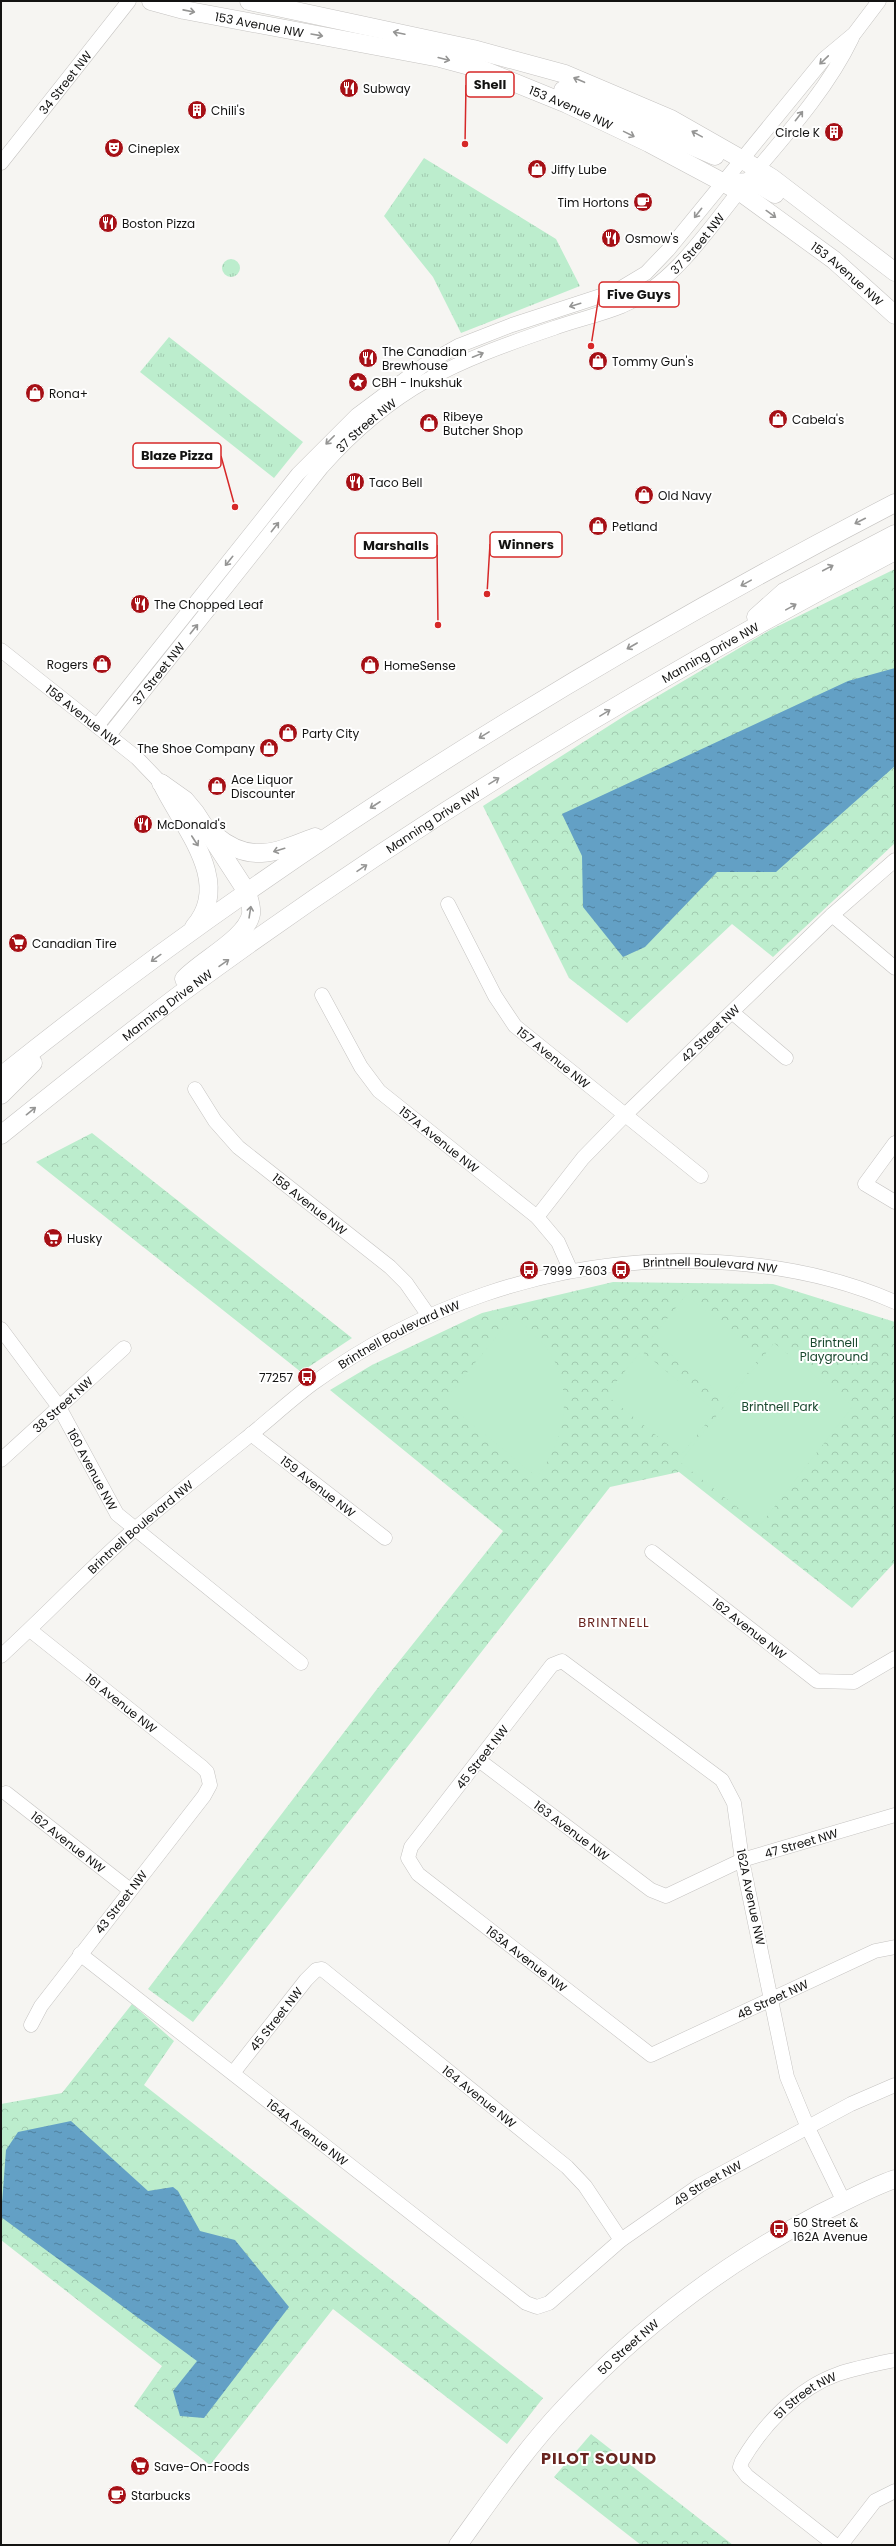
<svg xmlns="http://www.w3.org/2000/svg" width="896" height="2546" viewBox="0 0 896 2546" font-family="Poppins,sans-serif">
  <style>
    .grass { fill: url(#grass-tufts) }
    .park { fill: url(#park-crowns) }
    .pitch { fill: #bcedcd }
    .water { fill: url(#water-ripples) }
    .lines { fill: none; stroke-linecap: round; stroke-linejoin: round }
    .minor-casing { stroke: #c5c3c1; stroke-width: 15 }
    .major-casing { stroke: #c5c3c1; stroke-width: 19 }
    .minor { stroke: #fff; stroke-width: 14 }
    .major { stroke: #fff; stroke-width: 18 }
    .oneway { stroke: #959594 }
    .labels { text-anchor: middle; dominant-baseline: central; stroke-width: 4; stroke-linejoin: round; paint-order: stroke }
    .street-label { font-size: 12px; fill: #131312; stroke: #fff }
    .poi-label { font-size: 12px; fill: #131312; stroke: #fff; text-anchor: start }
    .park-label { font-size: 12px; fill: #1a482e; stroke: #fff }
    .neighbourhood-label { font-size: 13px; letter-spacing: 1px; fill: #69241f; stroke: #fff }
    .district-label { font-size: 16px; font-weight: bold; letter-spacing: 1px; fill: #69241f; stroke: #fff }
    .leader { fill: none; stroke: #d62828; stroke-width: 1.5 }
    .callout-dot { fill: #d62828; stroke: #fff; stroke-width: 1.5 }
    .callout { fill: #fff; stroke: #d62828; stroke-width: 1.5 }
    .callout-label { font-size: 13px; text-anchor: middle; font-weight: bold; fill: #131312 }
  </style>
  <defs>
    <pattern id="grass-tufts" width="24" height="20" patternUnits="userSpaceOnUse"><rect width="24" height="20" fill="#bcedcd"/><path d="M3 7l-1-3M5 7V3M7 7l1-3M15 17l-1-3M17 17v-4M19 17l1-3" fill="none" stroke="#a1caaf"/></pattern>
    <pattern id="park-crowns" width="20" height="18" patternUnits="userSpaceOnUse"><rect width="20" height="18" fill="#bcedcd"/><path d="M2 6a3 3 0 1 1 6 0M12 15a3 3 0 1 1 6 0" fill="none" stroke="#a1caaf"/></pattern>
    <pattern id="water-ripples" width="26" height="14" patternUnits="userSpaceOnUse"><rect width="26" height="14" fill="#63a0c5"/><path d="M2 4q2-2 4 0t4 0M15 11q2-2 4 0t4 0" fill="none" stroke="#50819f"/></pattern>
  </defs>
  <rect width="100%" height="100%" fill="#f6f5f2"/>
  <path class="grass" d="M 424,158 L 556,239 L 580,286 L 461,333 L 433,277 L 384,216 Z
    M222 268a9 9 0 1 1 18 0a9 9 0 1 1-18 0Z
    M 169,337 L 303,442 L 274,478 L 140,372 Z"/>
  <path class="park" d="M 895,569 L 895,843 L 773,957 L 732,924 L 627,1023 L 569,978 L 483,806 L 629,713 L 770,630 Z
    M 92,1133 L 352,1338 L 301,1372 L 36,1162 Z
    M 613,1282 L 773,1284 L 895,1322 L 895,1562 L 852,1608 L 679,1472 L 610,1487 L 193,2022 L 148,1989 L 377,1689 L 503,1531 L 330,1390 L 372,1365 L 482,1313 Z
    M 132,2004 L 174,2041 L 144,2085 L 543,2398 L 507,2444 L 333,2309 L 210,2465 L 134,2406 L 162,2366 L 1,2240 L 1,2104 L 62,2093 Z
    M 591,2434 L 733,2545 L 641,2545 L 554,2477 Z"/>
  <path class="pitch" d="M 686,1295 L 762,1355 L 727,1399 L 651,1339 Z
    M 514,1315 C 527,1328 545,1342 553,1358 C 574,1398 563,1442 537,1477 L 450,1406 L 448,1396 Z
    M 774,1343 L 853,1406 L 760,1525 L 680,1462 Z
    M 641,1351 L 716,1411 L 681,1455 L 606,1395 Z"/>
  <path class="water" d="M 895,668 L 895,766 L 776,872 L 717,872 L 645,947 L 623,957 L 583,907 L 582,856 L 562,814 L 848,681 Z
    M 71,2121 L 148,2191 L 173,2187 L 178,2191 L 200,2231 L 235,2240 L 289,2307 L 204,2418 L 180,2416 L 173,2391 L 197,2361 L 1,2217 L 6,2150 L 18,2132 Z"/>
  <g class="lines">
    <g class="minor-casing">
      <g id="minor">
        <path id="s1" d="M 1,163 L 129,1"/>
        <path id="s2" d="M 1,650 L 137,758 L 161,783"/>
        <path d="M 97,726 L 298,474 L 357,415 L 424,365 L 458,346 L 512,325 L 616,291 L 646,273 L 668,250 L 824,59 L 854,34 L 879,1"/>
        <path id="s3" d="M 109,735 L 322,467 C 394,386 454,362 554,328 C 576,320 600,315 622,306 C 677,282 711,225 748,180 C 785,136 827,90 852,38"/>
        <path id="s4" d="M 448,904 L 495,996 L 515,1026 L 701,1176"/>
        <path d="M 832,915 L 895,968"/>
        <path id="s5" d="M 322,995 L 361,1067 L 379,1091 L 537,1217 L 558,1242 L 571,1271"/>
        <path d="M 733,1013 L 786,1058"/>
        <path id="s6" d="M 195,1089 L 215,1121 L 238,1147 L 390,1267 L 406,1283 L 429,1316"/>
        <path d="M 895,1143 L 865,1184 L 895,1202"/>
        <path id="s7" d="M 537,1217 L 583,1158 L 625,1115 L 832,915 L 895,860"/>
        <path id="s8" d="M 1,1329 L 59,1407 L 117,1514 L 301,1663"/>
        <path id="s9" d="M 251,1434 L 385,1538"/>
        <path id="s10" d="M 1,1460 L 124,1348"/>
        <path id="s11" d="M 652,1552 L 817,1681 L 854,1682 L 895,1658"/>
        <path id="s12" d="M 30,1630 L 202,1767 L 207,1772 L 210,1785 L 204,1796 L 41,2006 L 31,2025"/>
        <path id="s13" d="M 1,1656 C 47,1614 89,1569 136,1528 C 171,1498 208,1469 244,1440 C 267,1422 288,1402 312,1384 C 418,1307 546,1262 678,1261 C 752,1261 827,1272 895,1302"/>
        <path id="s14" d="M 480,1761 L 651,1890 L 666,1896 L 742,1860 L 895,1815"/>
        <path id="s15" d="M 6,1793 L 130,1890"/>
        <path id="s16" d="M 80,1954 L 526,2303 L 537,2307 L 549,2303 L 621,2240 L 700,2185 L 851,2104 L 895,2085"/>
        <path id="s17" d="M 233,2073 L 306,1980 L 316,1970 L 322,1969 L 567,2167 L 585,2186 L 621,2240"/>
        <path id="s18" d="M 844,2202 L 808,2128 L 787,2077 L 742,1860 L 734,1803 L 722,1780 L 562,1661 L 552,1665 L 411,1847 L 408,1858 L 418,1874 L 651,2055 L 875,1951 L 895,1947"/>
        <path id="s19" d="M 835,2545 L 747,2476 L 740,2467 L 742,2461 C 763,2425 798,2388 838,2374 C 856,2368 876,2364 895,2360"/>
        <path d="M 841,2545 L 875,2501 L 895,2491"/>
      </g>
    </g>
    <g class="major-casing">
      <g id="major">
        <path id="s20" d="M 151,1 L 184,10 L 440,58 L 481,69 L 567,104 L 649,143 L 739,191 L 834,260 L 895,315"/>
        <path d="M 249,1 L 473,49 L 565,74 L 671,119 L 743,160 L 772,178 L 895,272"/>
        <path d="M 563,90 L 715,156"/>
        <path d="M 723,183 L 755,182 L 775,194"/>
        <path d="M 756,617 L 784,592 L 895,534"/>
        <path d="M 161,783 L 185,800 L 195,812 L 247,892 C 249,900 252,906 251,914 C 247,938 200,961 184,979"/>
        <path d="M 162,784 C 182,826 234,882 194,927"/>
        <path d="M 215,835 C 250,865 277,852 315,837"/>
        <path d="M 1,1076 C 278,854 580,666 895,503"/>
        <path d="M 1,1095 L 33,1063"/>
        <path id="s21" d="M 1,1135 C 62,1086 124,1036 187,989 C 411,824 649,680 895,551"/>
        <path id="s22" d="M 458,2545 C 492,2498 525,2449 565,2407 C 639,2328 725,2263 821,2213 C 846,2201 869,2188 895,2179"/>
      </g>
    </g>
    <use href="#minor" class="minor"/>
    <use href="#major" class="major"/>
  </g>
  <defs><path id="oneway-shaft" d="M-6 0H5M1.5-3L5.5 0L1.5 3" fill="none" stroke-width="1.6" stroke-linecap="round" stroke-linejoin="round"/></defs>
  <g class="oneway">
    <use href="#oneway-shaft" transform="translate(189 11) rotate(11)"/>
    <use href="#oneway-shaft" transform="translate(399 33) rotate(-168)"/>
    <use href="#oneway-shaft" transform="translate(317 35) rotate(10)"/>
    <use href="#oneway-shaft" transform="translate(444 59) rotate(14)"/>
    <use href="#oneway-shaft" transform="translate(824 60) rotate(136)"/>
    <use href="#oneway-shaft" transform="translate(579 80) rotate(-157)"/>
    <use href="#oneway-shaft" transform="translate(799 116) rotate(-52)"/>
    <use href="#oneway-shaft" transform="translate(629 134) rotate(26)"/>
    <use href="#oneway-shaft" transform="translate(697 134) rotate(-151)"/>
    <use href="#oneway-shaft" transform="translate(698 213) rotate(128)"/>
    <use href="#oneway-shaft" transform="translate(771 214) rotate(36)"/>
    <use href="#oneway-shaft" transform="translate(575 305) rotate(163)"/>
    <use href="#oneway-shaft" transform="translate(478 355) rotate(-22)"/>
    <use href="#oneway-shaft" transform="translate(330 440) rotate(135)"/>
    <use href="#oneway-shaft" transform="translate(860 521) rotate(153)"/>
    <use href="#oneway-shaft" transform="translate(275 527) rotate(-52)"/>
    <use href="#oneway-shaft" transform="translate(229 561) rotate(129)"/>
    <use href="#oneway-shaft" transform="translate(828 568) rotate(-28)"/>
    <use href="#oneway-shaft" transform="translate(746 583) rotate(151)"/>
    <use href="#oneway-shaft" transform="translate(791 607) rotate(-29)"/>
    <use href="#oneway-shaft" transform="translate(194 629) rotate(-51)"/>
    <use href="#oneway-shaft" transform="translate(632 646) rotate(150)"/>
    <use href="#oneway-shaft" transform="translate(605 713) rotate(-31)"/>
    <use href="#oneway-shaft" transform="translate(484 735) rotate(148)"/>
    <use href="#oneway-shaft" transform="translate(494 781) rotate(-32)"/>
    <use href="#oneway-shaft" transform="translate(375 805) rotate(147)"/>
    <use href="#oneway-shaft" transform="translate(195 841) rotate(57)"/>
    <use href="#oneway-shaft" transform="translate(279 850) rotate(163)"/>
    <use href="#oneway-shaft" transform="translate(362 868) rotate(-34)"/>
    <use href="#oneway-shaft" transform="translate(250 912) rotate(-81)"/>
    <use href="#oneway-shaft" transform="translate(156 958) rotate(144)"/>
    <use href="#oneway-shaft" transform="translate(224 963) rotate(-35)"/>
    <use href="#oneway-shaft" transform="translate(31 1111) rotate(-39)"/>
  </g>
  <defs>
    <g id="restaurant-disc" transform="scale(1)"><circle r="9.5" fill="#a61016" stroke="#fff"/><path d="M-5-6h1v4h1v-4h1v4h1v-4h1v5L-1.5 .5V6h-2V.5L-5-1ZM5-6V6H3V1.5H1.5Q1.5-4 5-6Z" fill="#fff"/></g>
    <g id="building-disc" transform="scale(1)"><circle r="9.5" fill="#a61016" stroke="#fff"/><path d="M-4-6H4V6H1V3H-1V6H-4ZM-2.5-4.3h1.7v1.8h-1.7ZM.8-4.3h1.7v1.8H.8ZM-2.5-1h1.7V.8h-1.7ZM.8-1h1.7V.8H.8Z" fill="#fff"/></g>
    <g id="theatre-disc" transform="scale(1)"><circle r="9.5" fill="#a61016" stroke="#fff"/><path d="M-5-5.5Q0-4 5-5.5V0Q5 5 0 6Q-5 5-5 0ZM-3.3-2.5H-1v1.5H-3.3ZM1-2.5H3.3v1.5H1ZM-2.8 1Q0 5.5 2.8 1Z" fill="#fff"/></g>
    <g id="shop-disc" transform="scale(1)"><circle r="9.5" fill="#a61016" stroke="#fff"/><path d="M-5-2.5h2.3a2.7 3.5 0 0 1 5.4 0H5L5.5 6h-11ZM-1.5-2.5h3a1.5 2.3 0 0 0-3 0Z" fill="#fff"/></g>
    <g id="cafe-disc" transform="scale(1)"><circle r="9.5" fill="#a61016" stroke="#fff"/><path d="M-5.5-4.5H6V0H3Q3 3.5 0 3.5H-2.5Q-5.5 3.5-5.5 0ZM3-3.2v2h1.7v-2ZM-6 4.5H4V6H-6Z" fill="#fff"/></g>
    <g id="sight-disc" transform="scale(1)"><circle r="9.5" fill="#a61016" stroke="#fff"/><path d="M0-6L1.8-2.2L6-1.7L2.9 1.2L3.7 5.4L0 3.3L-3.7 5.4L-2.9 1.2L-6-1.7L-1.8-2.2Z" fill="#fff"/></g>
    <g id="supermarket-disc" transform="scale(1)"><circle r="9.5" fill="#a61016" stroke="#fff"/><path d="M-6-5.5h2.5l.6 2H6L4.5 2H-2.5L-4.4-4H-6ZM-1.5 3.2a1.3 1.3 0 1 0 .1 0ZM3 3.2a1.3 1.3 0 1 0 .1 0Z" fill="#fff"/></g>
    <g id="bus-disc" transform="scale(1)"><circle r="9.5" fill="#a61016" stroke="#fff"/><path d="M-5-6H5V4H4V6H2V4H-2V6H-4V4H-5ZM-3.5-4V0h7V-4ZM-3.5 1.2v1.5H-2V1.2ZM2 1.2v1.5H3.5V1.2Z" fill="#fff"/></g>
  </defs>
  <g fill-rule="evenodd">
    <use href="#restaurant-disc" x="349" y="88"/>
    <use href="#building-disc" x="197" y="110"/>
    <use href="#building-disc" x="834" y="132"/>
    <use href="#theatre-disc" x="114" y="148"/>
    <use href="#shop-disc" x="537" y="169"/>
    <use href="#cafe-disc" x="643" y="202"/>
    <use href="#restaurant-disc" x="108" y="223"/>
    <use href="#restaurant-disc" x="611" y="238"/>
    <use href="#restaurant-disc" x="368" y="358"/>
    <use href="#shop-disc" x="598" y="361"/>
    <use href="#sight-disc" x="358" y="382"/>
    <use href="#shop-disc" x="35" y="393"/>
    <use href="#shop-disc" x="778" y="419"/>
    <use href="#shop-disc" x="429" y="423"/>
    <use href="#restaurant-disc" x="355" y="482"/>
    <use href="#shop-disc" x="644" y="495"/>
    <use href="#shop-disc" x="598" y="526"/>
    <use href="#restaurant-disc" x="140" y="604"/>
    <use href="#shop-disc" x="102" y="664"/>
    <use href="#shop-disc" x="370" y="665"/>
    <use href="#shop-disc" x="288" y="733"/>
    <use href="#shop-disc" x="269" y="748"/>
    <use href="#shop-disc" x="217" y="786"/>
    <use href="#restaurant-disc" x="143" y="824"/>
    <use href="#supermarket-disc" x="18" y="943"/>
    <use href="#supermarket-disc" x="53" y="1238"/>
    <use href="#bus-disc" x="529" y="1270"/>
    <use href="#bus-disc" x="621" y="1270"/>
    <use href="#bus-disc" x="307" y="1377"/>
    <use href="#bus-disc" x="779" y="2229"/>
    <use href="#supermarket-disc" x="140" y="2466"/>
    <use href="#cafe-disc" x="117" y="2495"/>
  </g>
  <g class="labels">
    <g class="street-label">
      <text stroke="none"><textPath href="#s20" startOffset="111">153 Avenue NW</textPath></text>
      <text stroke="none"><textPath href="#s1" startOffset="103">34 Street NW</textPath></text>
      <text stroke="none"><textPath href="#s20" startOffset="435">153 Avenue NW</textPath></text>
      <text stroke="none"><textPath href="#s3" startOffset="787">37 Street NW</textPath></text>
      <text stroke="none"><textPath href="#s20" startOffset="759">153 Avenue NW</textPath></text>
      <text stroke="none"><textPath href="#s3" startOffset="403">37 Street NW</textPath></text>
      <text stroke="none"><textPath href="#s21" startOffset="859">Manning Drive NW</textPath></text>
      <text stroke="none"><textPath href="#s3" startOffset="79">37 Street NW</textPath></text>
      <text stroke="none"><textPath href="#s2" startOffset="105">158 Avenue NW</textPath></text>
      <text stroke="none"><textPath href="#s21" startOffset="535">Manning Drive NW</textPath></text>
      <text stroke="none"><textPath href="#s21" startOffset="211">Manning Drive NW</textPath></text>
      <text stroke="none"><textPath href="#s7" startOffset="253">42 Street NW</textPath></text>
      <text stroke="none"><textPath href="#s4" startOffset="189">157 Avenue NW</textPath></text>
      <text stroke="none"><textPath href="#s5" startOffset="189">157A Avenue NW</textPath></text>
      <text stroke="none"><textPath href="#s6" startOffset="164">158 Avenue NW</textPath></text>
      <text stroke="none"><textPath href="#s13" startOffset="838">Brintnell Boulevard NW</textPath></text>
      <text stroke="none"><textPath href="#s13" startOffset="514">Brintnell Boulevard NW</textPath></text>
      <text stroke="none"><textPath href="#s10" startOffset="83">38 Street NW</textPath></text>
      <text stroke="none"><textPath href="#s8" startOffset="168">160 Avenue NW</textPath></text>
      <text stroke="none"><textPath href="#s9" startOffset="85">159 Avenue NW</textPath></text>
      <text stroke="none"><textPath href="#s13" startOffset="190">Brintnell Boulevard NW</textPath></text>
      <text stroke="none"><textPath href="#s11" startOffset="124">162 Avenue NW</textPath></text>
      <text stroke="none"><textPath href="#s12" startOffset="117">161 Avenue NW</textPath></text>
      <text transform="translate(482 1757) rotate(-52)">45 Street NW</text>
      <text stroke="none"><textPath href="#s14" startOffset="115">163 Avenue NW</textPath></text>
      <text stroke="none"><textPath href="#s15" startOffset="79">162 Avenue NW</textPath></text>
      <text stroke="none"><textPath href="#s14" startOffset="376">47 Street NW</textPath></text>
      <text transform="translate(751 1897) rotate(78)">162A Avenue NW</text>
      <text transform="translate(121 1902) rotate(-52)">43 Street NW</text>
      <text stroke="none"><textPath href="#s18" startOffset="1051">163A Avenue NW</textPath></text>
      <text stroke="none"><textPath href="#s18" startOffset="1342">48 Street NW</textPath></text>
      <text stroke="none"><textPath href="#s17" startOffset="69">45 Street NW</textPath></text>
      <text stroke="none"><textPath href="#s17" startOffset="341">164 Avenue NW</textPath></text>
      <text stroke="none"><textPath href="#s16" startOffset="289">164A Avenue NW</textPath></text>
      <text stroke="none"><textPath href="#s16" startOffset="790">49 Street NW</textPath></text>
      <text stroke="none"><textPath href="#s22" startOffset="262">50 Street NW</textPath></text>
      <text stroke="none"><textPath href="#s19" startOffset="222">51 Street NW</textPath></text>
    </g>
    <g class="poi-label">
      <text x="363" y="88">Subway</text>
      <text x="211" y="110">Chili's</text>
      <text x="820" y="132" text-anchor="end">Circle K</text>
      <text x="128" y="148">Cineplex</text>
      <text x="551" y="169">Jiffy Lube</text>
      <text x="629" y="202" text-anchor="end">Tim Hortons</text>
      <text x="122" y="223">Boston Pizza</text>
      <text x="625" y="238">Osmow's</text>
      <text x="382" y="351">The Canadian<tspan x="382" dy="14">Brewhouse</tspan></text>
      <text x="612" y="361">Tommy Gun's</text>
      <text x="372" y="382">CBH - Inukshuk</text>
      <text x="49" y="393">Rona+</text>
      <text x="443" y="416">Ribeye<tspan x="443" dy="14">Butcher Shop</tspan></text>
      <text x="792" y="419">Cabela's</text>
      <text x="369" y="482">Taco Bell</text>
      <text x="658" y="495">Old Navy</text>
      <text x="612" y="526">Petland</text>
      <text x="154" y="604">The Chopped Leaf</text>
      <text x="88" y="664" text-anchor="end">Rogers</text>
      <text x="384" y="665">HomeSense</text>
      <text x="302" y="733">Party City</text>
      <text x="255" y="748" text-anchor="end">The Shoe Company</text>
      <text x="231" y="779">Ace Liquor<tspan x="231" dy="14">Discounter</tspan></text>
      <text x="157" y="824">McDonald's</text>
      <text x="32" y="943">Canadian Tire</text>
      <text x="67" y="1238">Husky</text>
      <text x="543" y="1270">7999</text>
      <text x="607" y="1270" text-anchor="end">7603</text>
      <text x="293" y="1377" text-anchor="end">77257</text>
      <text x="793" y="2222">50 Street &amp;<tspan x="793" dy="14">162A Avenue</tspan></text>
      <text x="154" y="2466">Save-On-Foods</text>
      <text x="131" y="2495">Starbucks</text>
    </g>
    <g class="park-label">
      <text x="834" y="1342">Brintnell<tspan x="834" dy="14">Playground</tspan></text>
      <text x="780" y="1406">Brintnell Park</text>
    </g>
    <g class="neighbourhood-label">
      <text x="614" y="1622">BRINTNELL</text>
    </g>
    <g class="district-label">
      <text x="599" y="2458">PILOT SOUND</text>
    </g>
  </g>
  <path class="leader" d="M465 144L466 85M591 346L599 295M235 507L221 456M487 594L490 544M438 625L437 545"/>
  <g class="callout-dot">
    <circle cx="465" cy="144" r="4"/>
    <circle cx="591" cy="346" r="4"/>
    <circle cx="235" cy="507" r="4"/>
    <circle cx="487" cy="594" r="4"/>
    <circle cx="438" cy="625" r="4"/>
  </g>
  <g class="callout">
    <rect x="466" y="72" width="48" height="25" rx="4"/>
    <rect x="599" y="282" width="80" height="25" rx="4"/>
    <rect x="133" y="443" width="88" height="25" rx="4"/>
    <rect x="490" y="532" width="72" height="25" rx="4"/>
    <rect x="355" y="533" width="82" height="25" rx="4"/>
  </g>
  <g class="callout-label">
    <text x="490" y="89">Shell</text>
    <text x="639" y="299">Five Guys</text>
    <text x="177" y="460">Blaze Pizza</text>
    <text x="526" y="549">Winners</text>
    <text x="396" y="550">Marshalls</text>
  </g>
  <rect width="896" height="2546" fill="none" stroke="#131312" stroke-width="4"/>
</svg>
